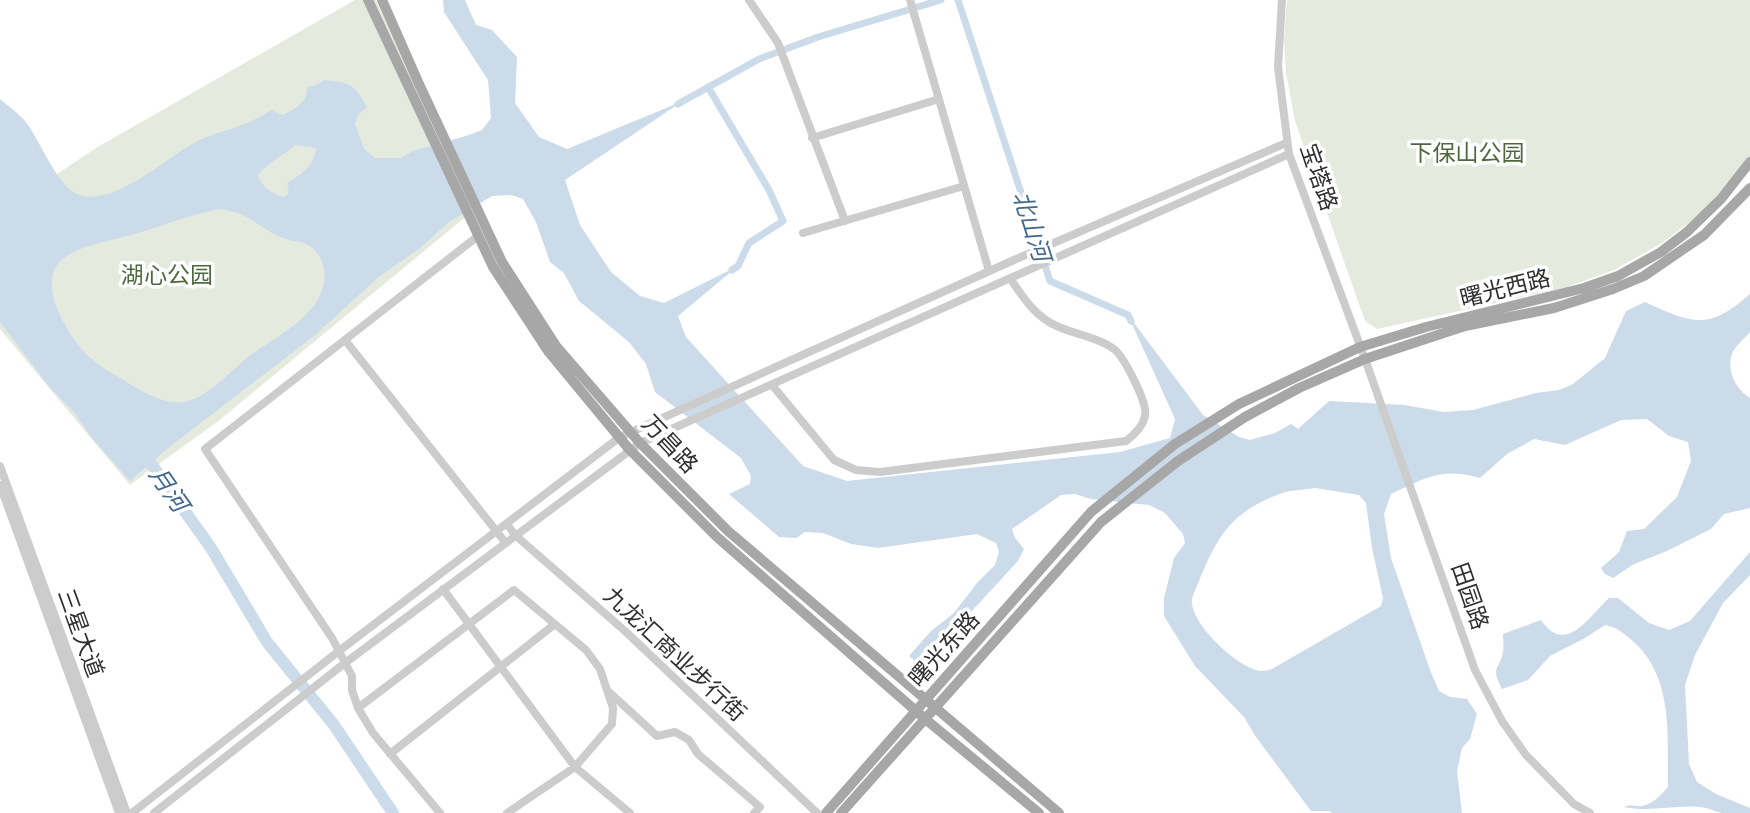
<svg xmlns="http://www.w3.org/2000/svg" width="1750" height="813" viewBox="0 0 1750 813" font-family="Arial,'Noto Sans SC',sans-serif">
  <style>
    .green { fill: #e4ebde }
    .water { fill: #cbdbea; fill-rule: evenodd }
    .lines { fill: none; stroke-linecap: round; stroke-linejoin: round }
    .canal { stroke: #cbdbea; stroke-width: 7 }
    .river { stroke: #cbdbea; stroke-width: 12 }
    .minor { stroke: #ccc; stroke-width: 8 }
    .major { stroke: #a7a7a7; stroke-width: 10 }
    .labels { text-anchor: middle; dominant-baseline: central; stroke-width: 7; stroke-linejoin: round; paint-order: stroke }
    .park-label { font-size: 23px; fill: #4f683f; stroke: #fff }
    .street-label { font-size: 23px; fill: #2f2f2f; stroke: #fff }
    .water-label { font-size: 24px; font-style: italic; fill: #42698c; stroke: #fff }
  </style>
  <rect width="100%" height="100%" fill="#fff"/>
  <path class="green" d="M 355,0 L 376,0 L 475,209 L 217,422 L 130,485 L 0,329 L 0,274 L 42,184 L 96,148 Z
    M 1287,0 L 1750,0 L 1750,157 L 1742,171 L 1703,212 L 1662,243 L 1614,270 L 1564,288 L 1377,329 L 1366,322 L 1361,310 L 1295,121 L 1286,73 L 1284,40 Z"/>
  <path class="water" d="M 443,0 L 465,0 L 476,25 L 492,30 L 517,57 L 515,103 L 539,137 L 567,149 L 683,101 L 565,180 L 580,225 L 611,272 L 640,296 L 664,303 L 738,266 L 678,316 L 686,337 L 803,466 L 847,481 L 1120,452 L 1170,438 L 1175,419 L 1128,315 L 1203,415 L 1239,437 L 1250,440 L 1275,433 L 1291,424 L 1298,429 L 1329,401 L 1404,405 L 1444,412 L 1473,410 L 1536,393 L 1559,390 L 1573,384 L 1605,358 L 1626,311 L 1645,302 C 1693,324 1708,331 1750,294 L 1750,332 C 1745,338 1735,346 1732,354 C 1726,371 1736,389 1750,398 L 1750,508 L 1724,514 L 1711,529 L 1667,551 L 1634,564 L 1613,578 L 1605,574 L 1601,568 L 1619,552 L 1627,531 L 1644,529 L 1677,497 L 1691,461 L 1688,442 L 1669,436 L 1647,419 L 1621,420 L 1565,445 L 1534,439 L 1507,454 L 1480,478 C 1441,467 1426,478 1391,494 L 1384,514 L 1391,558 L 1430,670 L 1439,691 L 1450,697 L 1467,699 L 1477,714 L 1470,739 L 1462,748 L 1457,771 L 1462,813 L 1332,813 L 1329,811 L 1311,811 L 1256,737 L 1244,717 L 1195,666 L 1164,616 L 1164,598 L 1174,558 L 1185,543 L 1183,534 L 1165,513 L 1149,505 L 1091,499 L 1075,494 L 1061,495 L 1012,529 L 1015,538 L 1024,549 L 1018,561 L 945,640 L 916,662 L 909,656 L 931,631 L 954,613 L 977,583 L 995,565 L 999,552 L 996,543 L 977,534 L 878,548 L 851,544 L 823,533 L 805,532 L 796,538 L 779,537 L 729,494 L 750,484 L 751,476 L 741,458 L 655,392 L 646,364 L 629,342 L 579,301 L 564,273 L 550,262 L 536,222 L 523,199 L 511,195 L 492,196 L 449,222 L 419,249 L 380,276 L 314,336 L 168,448 L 130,481 L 91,437 L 74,412 L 51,389 L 0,322 L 0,99 C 9,107 21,115 28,125 C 40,142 58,186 77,194 C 112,208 164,160 192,144 C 218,130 247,127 271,110 L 282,115 C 295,109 307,104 307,87 L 316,85 L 325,80 C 351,83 355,84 367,107 L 359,114 L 355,123 L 364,149 L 375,158 L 401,158 L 413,151 L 469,135 L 482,130 L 491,118 L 488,80 L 444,12 ZM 295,145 L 316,148 C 314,166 302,174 287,183 L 289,193 L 283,197 C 272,194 261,186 258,175 C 268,162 283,156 295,145 ZM 219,209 C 253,213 259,230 286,239 C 293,242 300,241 307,244 C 316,250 323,258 324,270 C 329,313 277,335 248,357 C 229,372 208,398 183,402 C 162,406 132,385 115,375 C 88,360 72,341 59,313 C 53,300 48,281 56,267 C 60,260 69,254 76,251 C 93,243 110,241 127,236 C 158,228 188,215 219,209 ZM 1315,488 L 1359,495 L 1366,503 L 1372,548 L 1383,598 L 1381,606 L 1272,669 C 1269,670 1265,671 1261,671 C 1238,669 1188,622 1192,598 C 1213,548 1222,516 1277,495 C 1288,490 1302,490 1315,488 Z
    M 1750,552 L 1750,575 L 1723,603 L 1695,655 L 1685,685 L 1689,764 L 1697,782 L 1716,794 L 1750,808 L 1750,813 C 1741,813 1731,813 1722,813 C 1716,812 1711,809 1706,808 C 1678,803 1653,813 1624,807 C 1632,803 1634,807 1642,806 C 1653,804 1661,795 1668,787 C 1667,738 1674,681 1636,644 C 1625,634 1619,628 1605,625 L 1585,638 L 1550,656 L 1528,680 L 1502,689 C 1490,665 1499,672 1503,652 C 1504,646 1503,640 1503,634 L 1541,620 C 1566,657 1590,615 1609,598 L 1618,598 L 1649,623 L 1669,630 L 1690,621 Z"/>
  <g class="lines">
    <path class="canal" d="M 958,0 L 1050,281 L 1128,315 L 1131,321
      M 708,87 L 769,190 L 783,221 L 749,243 L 738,266 L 732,270
      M 678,104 L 759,59 L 818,37 L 941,0"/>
    <path class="river" d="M 142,451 L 211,548 L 267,642 L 334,725 L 393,813"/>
    <path class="minor" d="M 749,0 L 778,43 L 845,221
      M 910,0 L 989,271
      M 1282,0 L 1278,67 L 1289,154 L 1365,359 L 1475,670 L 1502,721 L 1526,755 L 1574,804 L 1590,813
      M 812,138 L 939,99
      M 803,233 L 964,186
      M 345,340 L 505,542
      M 772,385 L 834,460 L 856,470 L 880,472 L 1126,441 C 1134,435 1143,427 1145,416 C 1148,403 1124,357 1114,349 C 1095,335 1068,334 1049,322 C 1031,311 1021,294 1010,278
      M 0,466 L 127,813
      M 0,485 L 119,813
      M 507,524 L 515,535 L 625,631 L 817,813
      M 443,589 L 575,767 L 630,813
      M 609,692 L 657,736 L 675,732 L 689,740 L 698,754 L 760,807 L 754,813
      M 358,708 L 514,590 L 586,650 L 600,669 L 613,708 L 612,724 L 575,767 L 507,813
      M 390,754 L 555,624
      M 132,813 L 339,651 L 620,437 L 1014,260 L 1286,143
      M 154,813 L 345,663 L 640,443 L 1289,154
      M 440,813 L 373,733 L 358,708 L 352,690 L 352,676 L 332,638 L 205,449 L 478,236"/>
    <path class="major" d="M 368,0 L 493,267 L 548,351 L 629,449 L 717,537 L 924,718 L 1039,813
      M 382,0 L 419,84 L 502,262 L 556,346 L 640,443 L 728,531 L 1059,813
      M 826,813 L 1091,512 L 1175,444 L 1239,404 L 1360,347 L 1426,327 L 1584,288 L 1618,276 L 1661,252 L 1687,232 L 1721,199 L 1750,162
      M 841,813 L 1101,522 L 1178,461 L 1245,417 L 1299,388 L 1365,359 L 1465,326 L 1554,308 L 1613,289 L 1644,276 L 1704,235 L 1750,188"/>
  </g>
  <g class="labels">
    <g class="park-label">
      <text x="1467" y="153">下保山公园</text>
      <text x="167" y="275">湖心公园</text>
    </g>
    <g class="street-label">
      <text transform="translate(1319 177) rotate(71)">宝塔路</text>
      <text transform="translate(1505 288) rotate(-14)">曙光西路</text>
      <text transform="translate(670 444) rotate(47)">万昌路</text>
      <text transform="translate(1470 596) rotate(71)">田园路</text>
      <text transform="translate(81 633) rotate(70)">三星大道</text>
      <text transform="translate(944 649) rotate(-48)">曙光东路</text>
      <text transform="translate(675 654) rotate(43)">九龙汇商业步行街</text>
    </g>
    <g class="water-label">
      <text transform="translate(1032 226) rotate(72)">北山河</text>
      <text transform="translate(169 489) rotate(55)">月河</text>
    </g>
  </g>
</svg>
